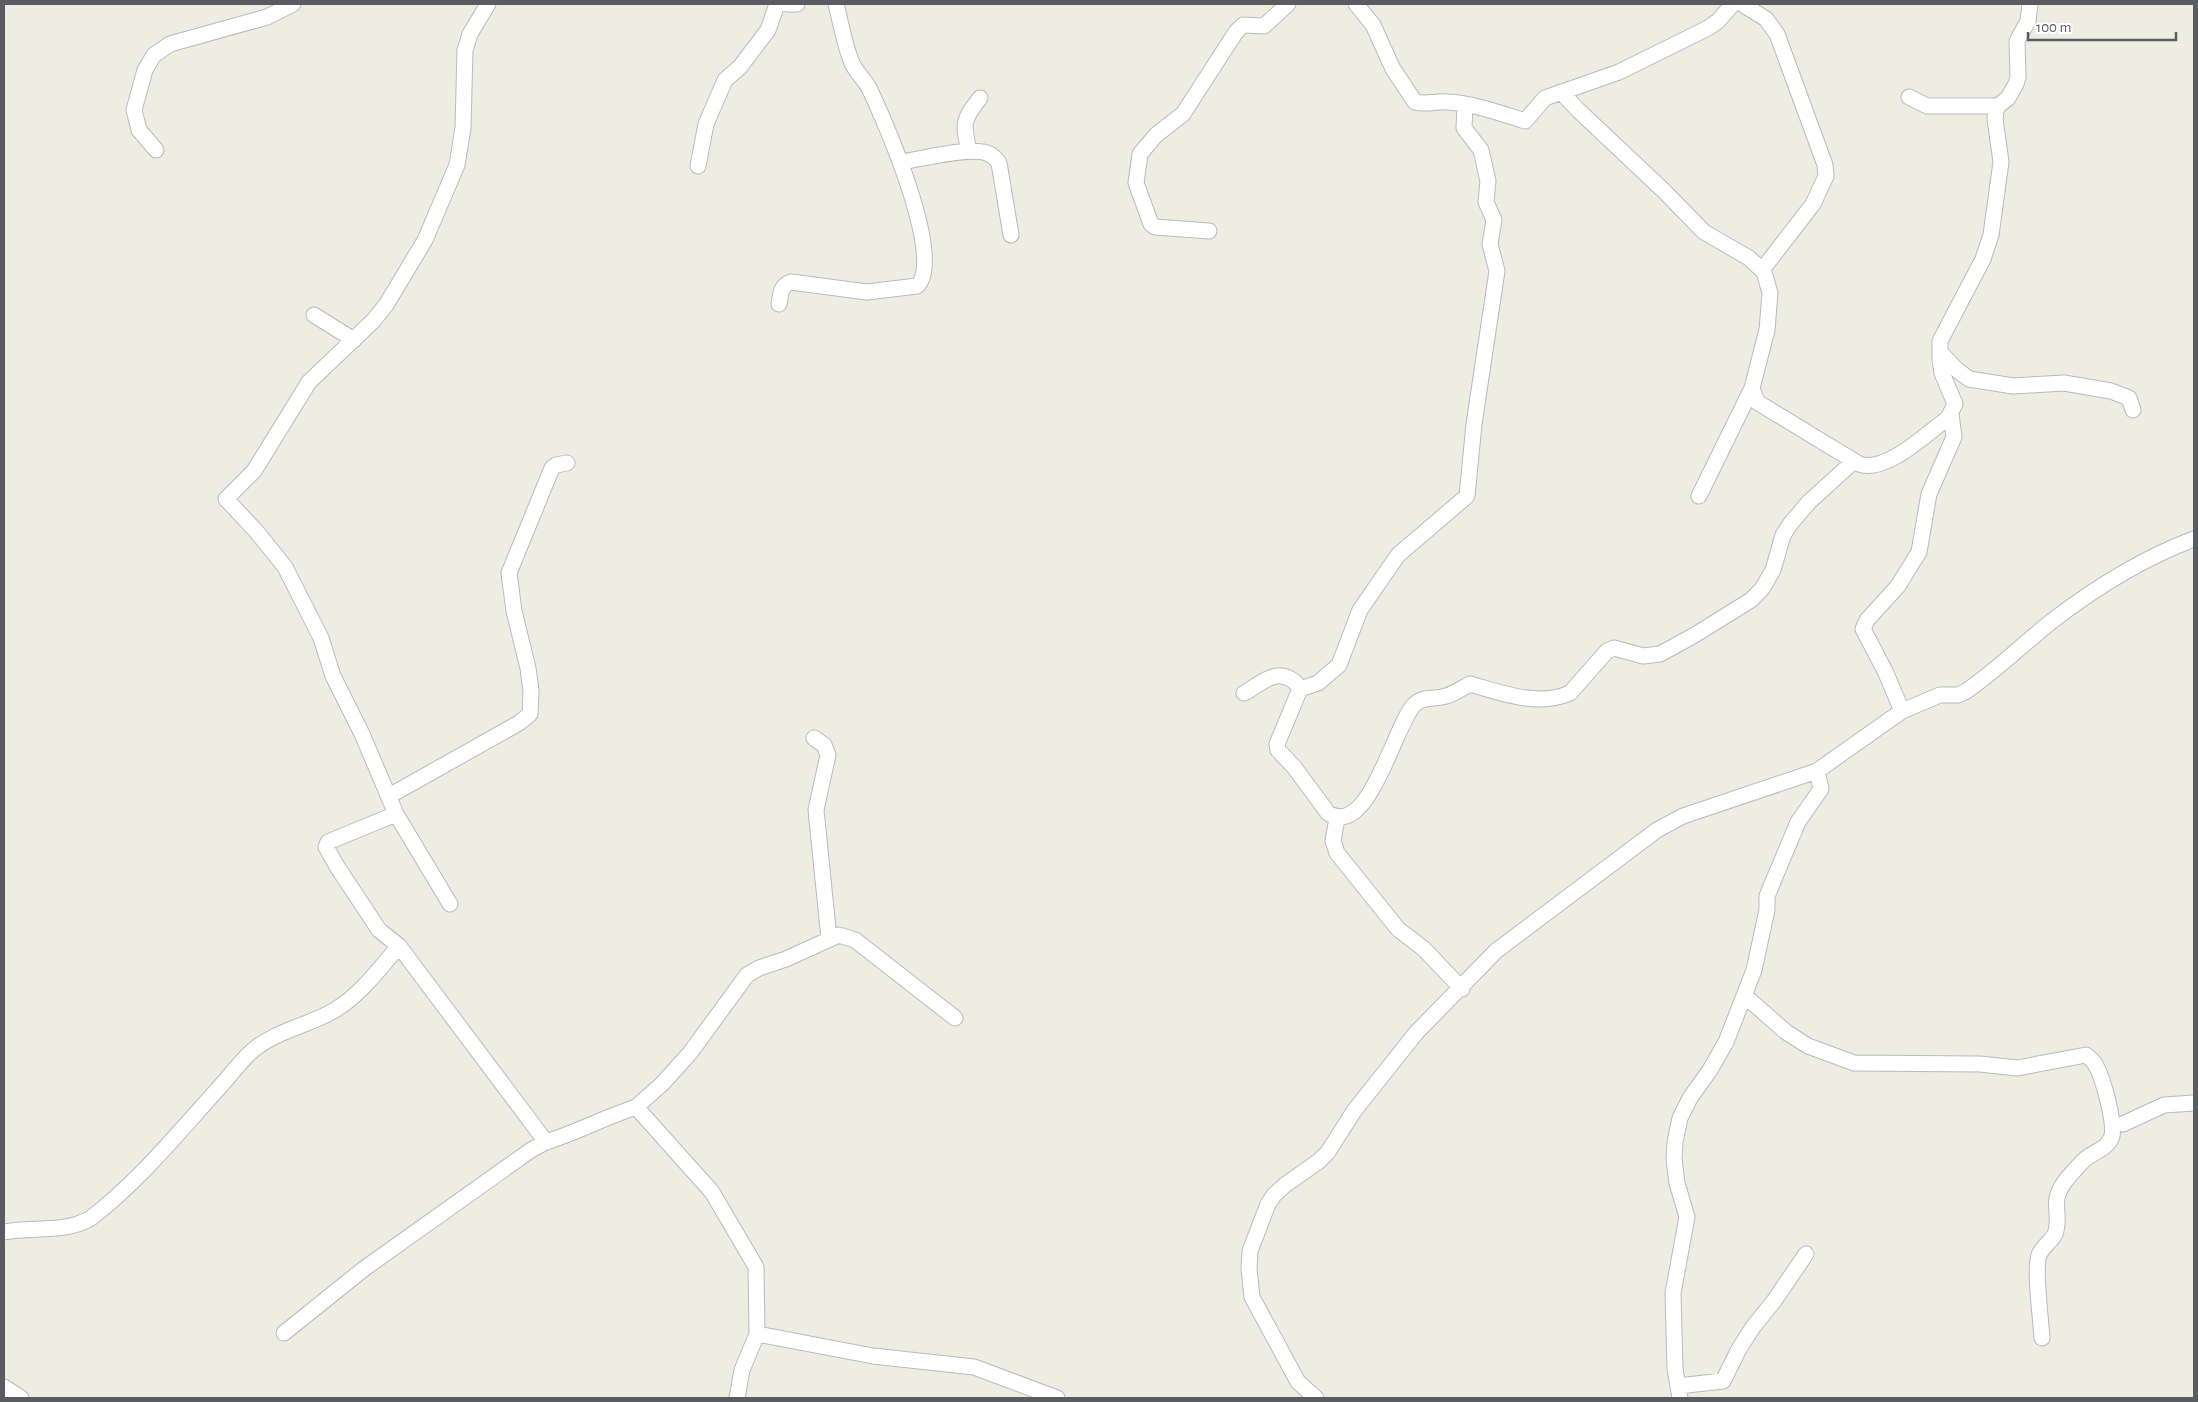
<svg xmlns="http://www.w3.org/2000/svg" width="2198" height="1402" viewBox="0 0 2198 1402" font-family="'Alegreya Sans',sans-serif">
  <style>
    .lines { fill: none; stroke-linecap: round; stroke-linejoin: round }
    .minor-casing { stroke: #b9bac0; stroke-width: 17 }
    .minor { stroke: #fff; stroke-width: 15 }
  </style>
  <rect width="100%" height="100%" fill="#edede2"/>
  <g class="lines">
    <g class="minor-casing">
      <path id="minor" d="M 787,4 L 797,4
        M 1356,4 L 1373,25 L 1393,69 L 1415,102 C 1426,105 1436,101 1447,102 C 1472,103 1500,113 1525,121 L 1545,98 L 1619,72 L 1708,28 L 1718,21 L 1733,4
        M 1742,4 L 1766,19 L 1777,34 L 1825,165 L 1826,176 L 1813,204 L 1762,270
        M 1561,92 L 1578,110 L 1664,191 L 1704,232 L 1749,258 L 1764,272 L 1770,293 L 1767,330 L 1752,388 L 1757,402 L 1859,464 C 1885,474 1926,434 1948,418 L 1955,404 L 1942,373 L 1940,360 L 1940,341 L 1983,259 L 1991,235 L 2001,162 L 1995,119 L 1996,111 L 1998,106 L 2008,98 L 2016,84 L 2018,77 L 2017,41 L 2028,21 L 2030,4
        M 1909,97 L 1927,106 L 1998,106
        M 156,150 L 139,130 L 134,110 L 145,70 L 154,55 L 170,44 L 267,17 L 293,4
        M 969,151 C 963,123 962,121 980,98
        M 901,162 C 922,159 964,148 983,152 C 990,153 995,157 999,163 L 1011,235
        M 698,166 L 706,124 L 725,80 L 740,67 L 768,30 L 777,4
        M 1209,231 L 1155,227 L 1151,224 L 1136,183 L 1140,154 L 1156,135 L 1183,114 L 1236,32 L 1243,25 L 1264,26 L 1288,4
        M 779,304 C 781,294 780,286 791,282 L 867,292 L 917,286 C 946,260 884,119 869,88 C 864,79 856,72 852,63 C 844,44 841,23 836,4
        M 314,315 L 354,340
        M 1940,352 L 1956,369 L 1969,379 L 2013,386 L 2064,383 L 2111,391 L 2129,398 L 2133,410
        M 1699,496 L 1752,388
        M 1300,689 L 1318,683 L 1339,665 L 1360,610 L 1398,555 L 1467,496 L 1474,424 L 1497,271 L 1490,244 L 1494,220 L 1486,202 L 1488,181 L 1481,150 L 1464,128 L 1465,105
        M 1244,693 C 1253,689 1263,679 1273,677 C 1283,673 1296,680 1300,689 L 1277,744 L 1278,750 L 1294,767 L 1328,813 C 1369,839 1394,726 1414,705 C 1424,695 1435,700 1446,696 C 1454,694 1462,688 1470,684 C 1502,693 1538,707 1570,693 L 1607,651 L 1614,648 L 1643,656 L 1660,654 L 1693,636 L 1751,600 L 1762,589 L 1773,570 L 1783,535 L 1791,523 L 1809,502 L 1854,461
        M 1902,711 L 1885,671 L 1863,629 L 1867,620 L 1898,586 L 1919,552 L 1929,494 L 1954,437 L 1951,414
        M 814,738 L 824,745 L 828,755 L 816,810 L 829,939
        M 389,796 L 519,723 L 530,714 L 531,691 L 528,668 L 514,611 L 509,573 L 552,468 L 556,465 L 567,463
        M 396,814 L 328,842 L 326,847 L 338,868 L 379,930 L 399,946 L 546,1142 C 577,1132 606,1117 636,1107 L 712,1192 L 756,1267 L 757,1334 L 742,1370 L 737,1398
        M 1337,818 L 1333,841 L 1337,853 L 1398,929 L 1424,949 L 1462,989
        M 450,904 L 396,814 L 362,734 L 333,676 L 321,638 L 285,567 L 256,531 L 226,499 L 254,471 L 309,382 L 373,321 L 386,305 L 425,240 L 457,165 L 463,128 L 465,50 L 470,34 L 488,4
        M 1745,996 L 1786,1032 L 1808,1046 L 1854,1063 L 1980,1064 L 2017,1068 L 2086,1055 C 2090,1058 2094,1061 2096,1066 C 2103,1078 2115,1122 2112,1136 C 2108,1149 2093,1152 2084,1160 C 2078,1166 2072,1173 2066,1180 C 2049,1202 2061,1210 2056,1231 C 2055,1239 2043,1245 2039,1255 C 2034,1268 2041,1321 2042,1338
        M 636,1107 L 662,1084 L 690,1053 L 747,975 L 759,968 L 786,959 L 839,935 L 855,940 L 955,1018
        M 2123,1124 L 2164,1105 L 2194,1103
        M 4,1232 C 33,1226 64,1234 91,1218 C 139,1181 177,1134 218,1089 C 229,1077 239,1063 251,1052 C 274,1031 308,1026 335,1010 C 361,994 380,968 399,946
        M 284,1333 L 365,1268 L 531,1150 L 546,1142
        M 757,1334 L 873,1356 L 974,1367 L 1057,1398
        M 1678,1386 L 1723,1381 L 1739,1349 L 1753,1327 L 1774,1301 L 1806,1254
        M 4,1387 L 21,1398
        M 1316,1398 L 1298,1382 L 1252,1297 L 1249,1269 L 1250,1251 L 1268,1204 L 1274,1195 L 1285,1185 L 1319,1161 L 1328,1152 L 1354,1111 L 1416,1033 L 1496,951 L 1657,830 L 1683,816 L 1817,771 L 1902,711 L 1940,695 L 1958,695 L 1965,692 C 1996,671 2023,644 2052,621 C 2095,588 2143,558 2194,539
        M 1680,1398 L 1675,1369 L 1673,1293 L 1687,1217 L 1677,1183 L 1674,1159 L 1675,1142 L 1680,1118 L 1690,1098 L 1710,1070 L 1726,1042 L 1754,970 L 1767,910 L 1767,896 L 1798,822 L 1821,789 L 1817,771"/>
    </g>
    <use href="#minor" class="minor"/>
  </g>
  <rect width="2198" height="1402" fill="none" stroke="#5a5c62" stroke-width="10"/>
  <path d="M2028 32v8h148v-8" fill="none" stroke="#5a5c62" stroke-width="2.5"/>
  <text x="2036" y="32" font-size="15" fill="#5a5c62" stroke="#ffffff" stroke-width="4" paint-order="stroke">100 m</text>
</svg>
